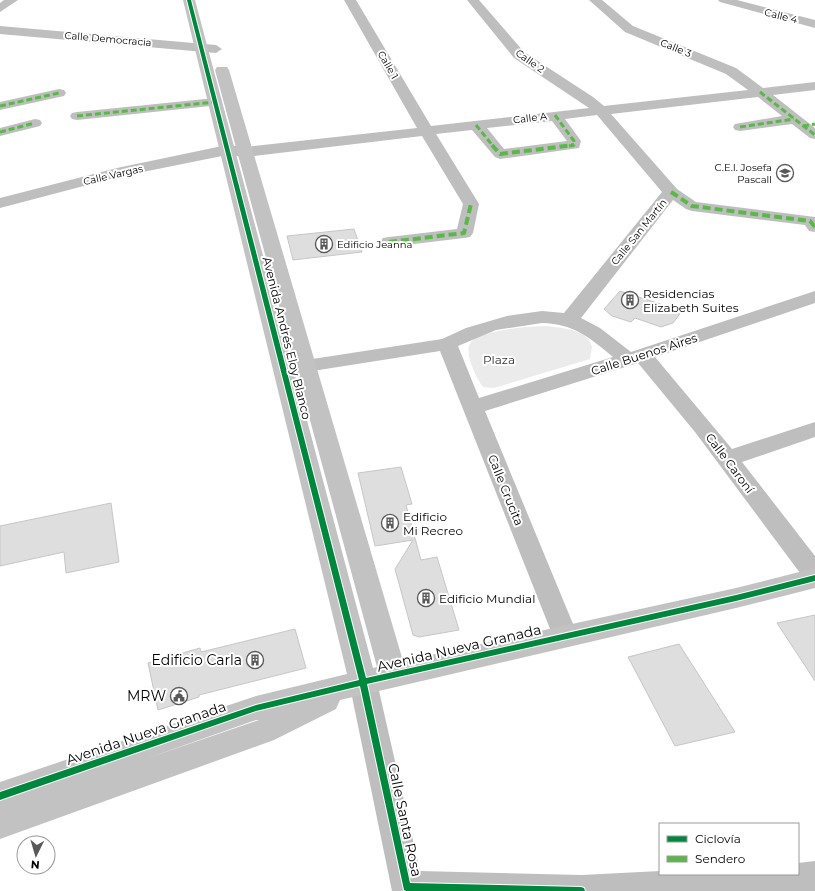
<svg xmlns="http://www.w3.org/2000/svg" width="815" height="891" viewBox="0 0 815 891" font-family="Montserrat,sans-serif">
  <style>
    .green { fill: #ebebeb }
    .building { fill: #dedede; stroke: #c6c6c6 }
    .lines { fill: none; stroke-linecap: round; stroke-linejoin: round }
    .street { fill: #bebebe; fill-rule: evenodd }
    .secondary { fill: #c2c2c2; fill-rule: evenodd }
    .quiet-far1 { stroke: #58b947; stroke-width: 3; stroke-dasharray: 6 3; stroke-linecap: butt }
    .quiet { stroke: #58b947; stroke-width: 4; stroke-dasharray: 8 4; stroke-linecap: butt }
    .cycleway-casing { stroke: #fff; stroke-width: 2 }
    .cycleway { fill: #00873e; fill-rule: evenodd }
    .labels { text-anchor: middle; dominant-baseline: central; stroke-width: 4; stroke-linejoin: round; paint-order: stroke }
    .far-street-label { font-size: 10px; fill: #000; stroke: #fff }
    .far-poi-label { font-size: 10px; fill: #000; stroke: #fff; text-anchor: end }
    .poi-label { font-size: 12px; fill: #000; stroke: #fff; text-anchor: start }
    .street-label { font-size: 12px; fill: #000; stroke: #fff }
    .park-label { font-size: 12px; fill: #313131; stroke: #fff }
    .near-street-label { font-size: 14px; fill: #000; stroke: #fff }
    .near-poi-label { font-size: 14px; fill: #000; stroke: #fff; text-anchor: end }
  </style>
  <rect width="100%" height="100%" fill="#fff"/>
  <path class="green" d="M 546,326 C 562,328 588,329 592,347 L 590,359 L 494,388 L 483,387 C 476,378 463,351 471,342 C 481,330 531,326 546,326 Z"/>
  <path class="building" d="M 354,229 L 362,252 L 293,260 L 287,236 Z
    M 620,291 L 682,311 L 673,323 L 661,327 L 635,318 L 631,322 L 612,316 L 604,309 Z
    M 401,467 L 412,504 L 406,505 L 421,560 L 437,557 L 459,630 L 419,637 L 413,635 L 395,569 L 413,540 L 375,546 L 358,473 Z
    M 111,503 L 119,562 L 66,573 L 64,552 L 0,566 L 0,526 Z
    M 815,615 L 815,681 L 777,623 Z
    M 295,629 L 306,668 L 199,695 L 199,697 L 158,710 L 148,663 L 200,648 L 201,652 Z
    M 679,644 L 735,732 L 675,746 L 628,657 Z"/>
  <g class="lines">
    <path class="street" d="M 4,0 L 18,0 L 0,12 L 0,3 Z
      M 344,0 L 356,0 L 431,126 L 589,108 L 514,58 L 467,0 L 479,0 L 524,52 L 593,97 L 604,106 L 748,90 L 726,74 L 625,32 L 589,0 L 602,0 L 633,26 L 736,68 L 763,88 L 815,82 L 815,90 L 773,95 L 815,128 L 815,139 L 810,138 L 792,124 L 740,131 L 735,130 L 733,127 L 735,124 L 782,116 L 758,97 L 611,114 L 677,189 L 696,202 L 815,217 L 815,232 L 809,231 L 805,225 L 692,211 L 686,209 L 673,200 L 581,318 L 600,328 L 631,352 L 815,291 L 815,303 L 655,357 L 732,449 L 815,422 L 815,437 L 742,462 L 815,556 L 815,584 L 806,581 L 695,432 L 638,363 L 485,411 L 578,636 L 574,644 L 565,647 L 556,644 L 440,351 L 306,372 L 299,370 L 296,366 L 299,362 L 306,360 L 442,339 L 466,328 L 507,316 L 542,311 L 564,313 L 662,192 L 597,115 L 565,119 L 581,141 L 579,148 L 500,159 L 495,157 L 472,130 L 436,134 L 479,204 L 473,233 L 470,237 L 464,238 L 389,247 L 383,246 L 380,242 L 383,238 L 389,237 L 457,229 L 463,204 L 422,136 L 245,157 L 227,155 L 118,177 L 0,208 L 0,198 L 117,168 L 227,145 L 245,147 L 417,128 ZM 552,121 L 567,141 L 504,149 L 487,128 ZM 542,323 C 574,324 589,337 613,357 L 479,398 L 458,346 L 496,330 Z
      M 718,0 L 737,0 L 815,20 L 815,28 L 720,2 Z
      M 0,26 L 216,45 L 222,49 L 216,53 L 0,34 Z
      M 59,89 L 64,90 L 66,93 L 64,96 L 0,110 L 0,102 Z
      M 215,98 L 220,99 L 222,102 L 220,105 L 77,120 L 72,119 L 70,116 L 72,113 L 77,112 Z
      M 35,119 L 40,120 L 42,123 L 40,126 L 0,136 L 0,128 Z
      M 363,670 L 373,674 L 377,682 L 420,871 L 582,875 L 660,871 L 660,874 L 798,874 L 798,863 L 815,861 L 815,891 L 392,891 L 349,682 L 353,674 Z"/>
    <path class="secondary" d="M 183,0 L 195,0 L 373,668 L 377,667 L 215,70 L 217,67 L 227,67 L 229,70 L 403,661 L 736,588 L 815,568 L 815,588 L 736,608 L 340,700 L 336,709 L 274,740 L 0,839 L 0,782 L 256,696 L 347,674 ZM 259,720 L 256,721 L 145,759 L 256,720 Z"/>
    <path class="quiet-far1" d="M 760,92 L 815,135
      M 0,106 L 59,93
      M 555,115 L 574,141 L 574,145 L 569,146
      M 77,116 L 215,102
      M 476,125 L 493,146
      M 803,126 L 815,124
      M 740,127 L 794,119
      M 0,132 L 35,123"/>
    <path class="quiet" d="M 492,145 L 500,154 L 574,145
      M 671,192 L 692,206 L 810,221 L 815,227
      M 389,242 L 464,233 L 471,204"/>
    <g class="cycleway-casing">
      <path id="cycleway" d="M 187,0 L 191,0 L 366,678 L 736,595 L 815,575 L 815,581 L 736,601 L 367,684 L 410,883 L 581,887 L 584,888 L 585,891 L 406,891 L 404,890 L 360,686 L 256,711 L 0,800 L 0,792 L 256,705 L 359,680 Z"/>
    </g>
    <use href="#cycleway" class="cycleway"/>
  </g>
  <defs>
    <g id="school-ring" transform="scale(0.9)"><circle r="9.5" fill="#fff" stroke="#595959" stroke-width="1.5"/><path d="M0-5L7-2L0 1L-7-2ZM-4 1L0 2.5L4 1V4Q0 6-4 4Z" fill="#595959"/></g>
    <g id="building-ring" transform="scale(0.9)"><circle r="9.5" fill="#fff" stroke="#595959" stroke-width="1.5"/><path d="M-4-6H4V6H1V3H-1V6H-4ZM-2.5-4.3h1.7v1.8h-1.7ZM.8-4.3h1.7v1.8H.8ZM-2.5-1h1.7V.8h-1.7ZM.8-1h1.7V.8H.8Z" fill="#595959"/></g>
    <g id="civic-ring" transform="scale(0.9)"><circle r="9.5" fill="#fff" stroke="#595959" stroke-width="1.5"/><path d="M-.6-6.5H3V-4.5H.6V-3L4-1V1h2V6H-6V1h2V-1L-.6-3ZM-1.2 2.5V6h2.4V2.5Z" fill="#595959"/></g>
  </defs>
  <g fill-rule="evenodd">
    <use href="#school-ring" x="785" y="173"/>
    <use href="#building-ring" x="324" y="244"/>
    <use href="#building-ring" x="630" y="300"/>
    <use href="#building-ring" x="390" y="523"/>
    <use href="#building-ring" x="426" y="598"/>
    <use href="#building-ring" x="255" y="660"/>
    <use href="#civic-ring" x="179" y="696"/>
  </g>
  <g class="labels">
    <g class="far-street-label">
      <text transform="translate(781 16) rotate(14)">Calle 4</text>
      <text transform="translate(108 39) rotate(5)">Calle Democracia</text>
      <text transform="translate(676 48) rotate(22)">Calle 3</text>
      <text transform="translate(530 61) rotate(35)">Calle 2</text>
      <text transform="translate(388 65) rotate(60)">Calle 1</text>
      <text transform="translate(530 118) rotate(-7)">Calle A</text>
      <text transform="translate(113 175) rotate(-13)">Calle Vargas</text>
      <text transform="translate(639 232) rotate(-51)">Calle San Martín</text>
    </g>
    <g class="far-poi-label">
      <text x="772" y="167">C.E.I. Josefa<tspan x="772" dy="12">Pascall</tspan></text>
      <text x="337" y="244" text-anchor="start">Edificio Jeanna</text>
    </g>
    <g class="poi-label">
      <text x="643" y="293">Residencias<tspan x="643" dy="14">Elizabeth Suites</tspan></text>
      <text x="403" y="516">Edificio<tspan x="403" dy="14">Mi Recreo</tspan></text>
      <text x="439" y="598">Edificio Mundial</text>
    </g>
    <g class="street-label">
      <text transform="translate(287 338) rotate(76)">Avenida Andrés Eloy Blanco</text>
      <text transform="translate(644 354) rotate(-18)">Calle Buenos Aires</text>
      <text transform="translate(730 463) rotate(53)">Calle Caroní</text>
      <text transform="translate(506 490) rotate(68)">Calle Crucita</text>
    </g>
    <g class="park-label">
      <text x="499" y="359">Plaza</text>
    </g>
    <g class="near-street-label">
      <text transform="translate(459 648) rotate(-13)">Avenida Nueva Granada</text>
      <text transform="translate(146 733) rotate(-19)">Avenida Nueva Granada</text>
      <text transform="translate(405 820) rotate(78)">Calle Santa Rosa</text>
    </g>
    <g class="near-poi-label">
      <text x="242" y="660">Edificio Carla</text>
      <text x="166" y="696">MRW</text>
    </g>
  </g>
  <rect x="659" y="823" width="140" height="52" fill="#ffffff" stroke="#999999"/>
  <rect x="667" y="836" width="20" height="6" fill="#00873e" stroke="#999999"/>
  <text x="695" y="843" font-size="12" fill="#000000">Ciclovía</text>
  <rect x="667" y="856" width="20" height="6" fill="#58b947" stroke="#999999"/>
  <text x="695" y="863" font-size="12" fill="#000000">Sendero</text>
  <g transform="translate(36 855) rotate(185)"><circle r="19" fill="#ffffff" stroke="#999999"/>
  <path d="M0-3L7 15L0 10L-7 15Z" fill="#595959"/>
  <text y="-6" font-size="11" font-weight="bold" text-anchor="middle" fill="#000000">N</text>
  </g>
</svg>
